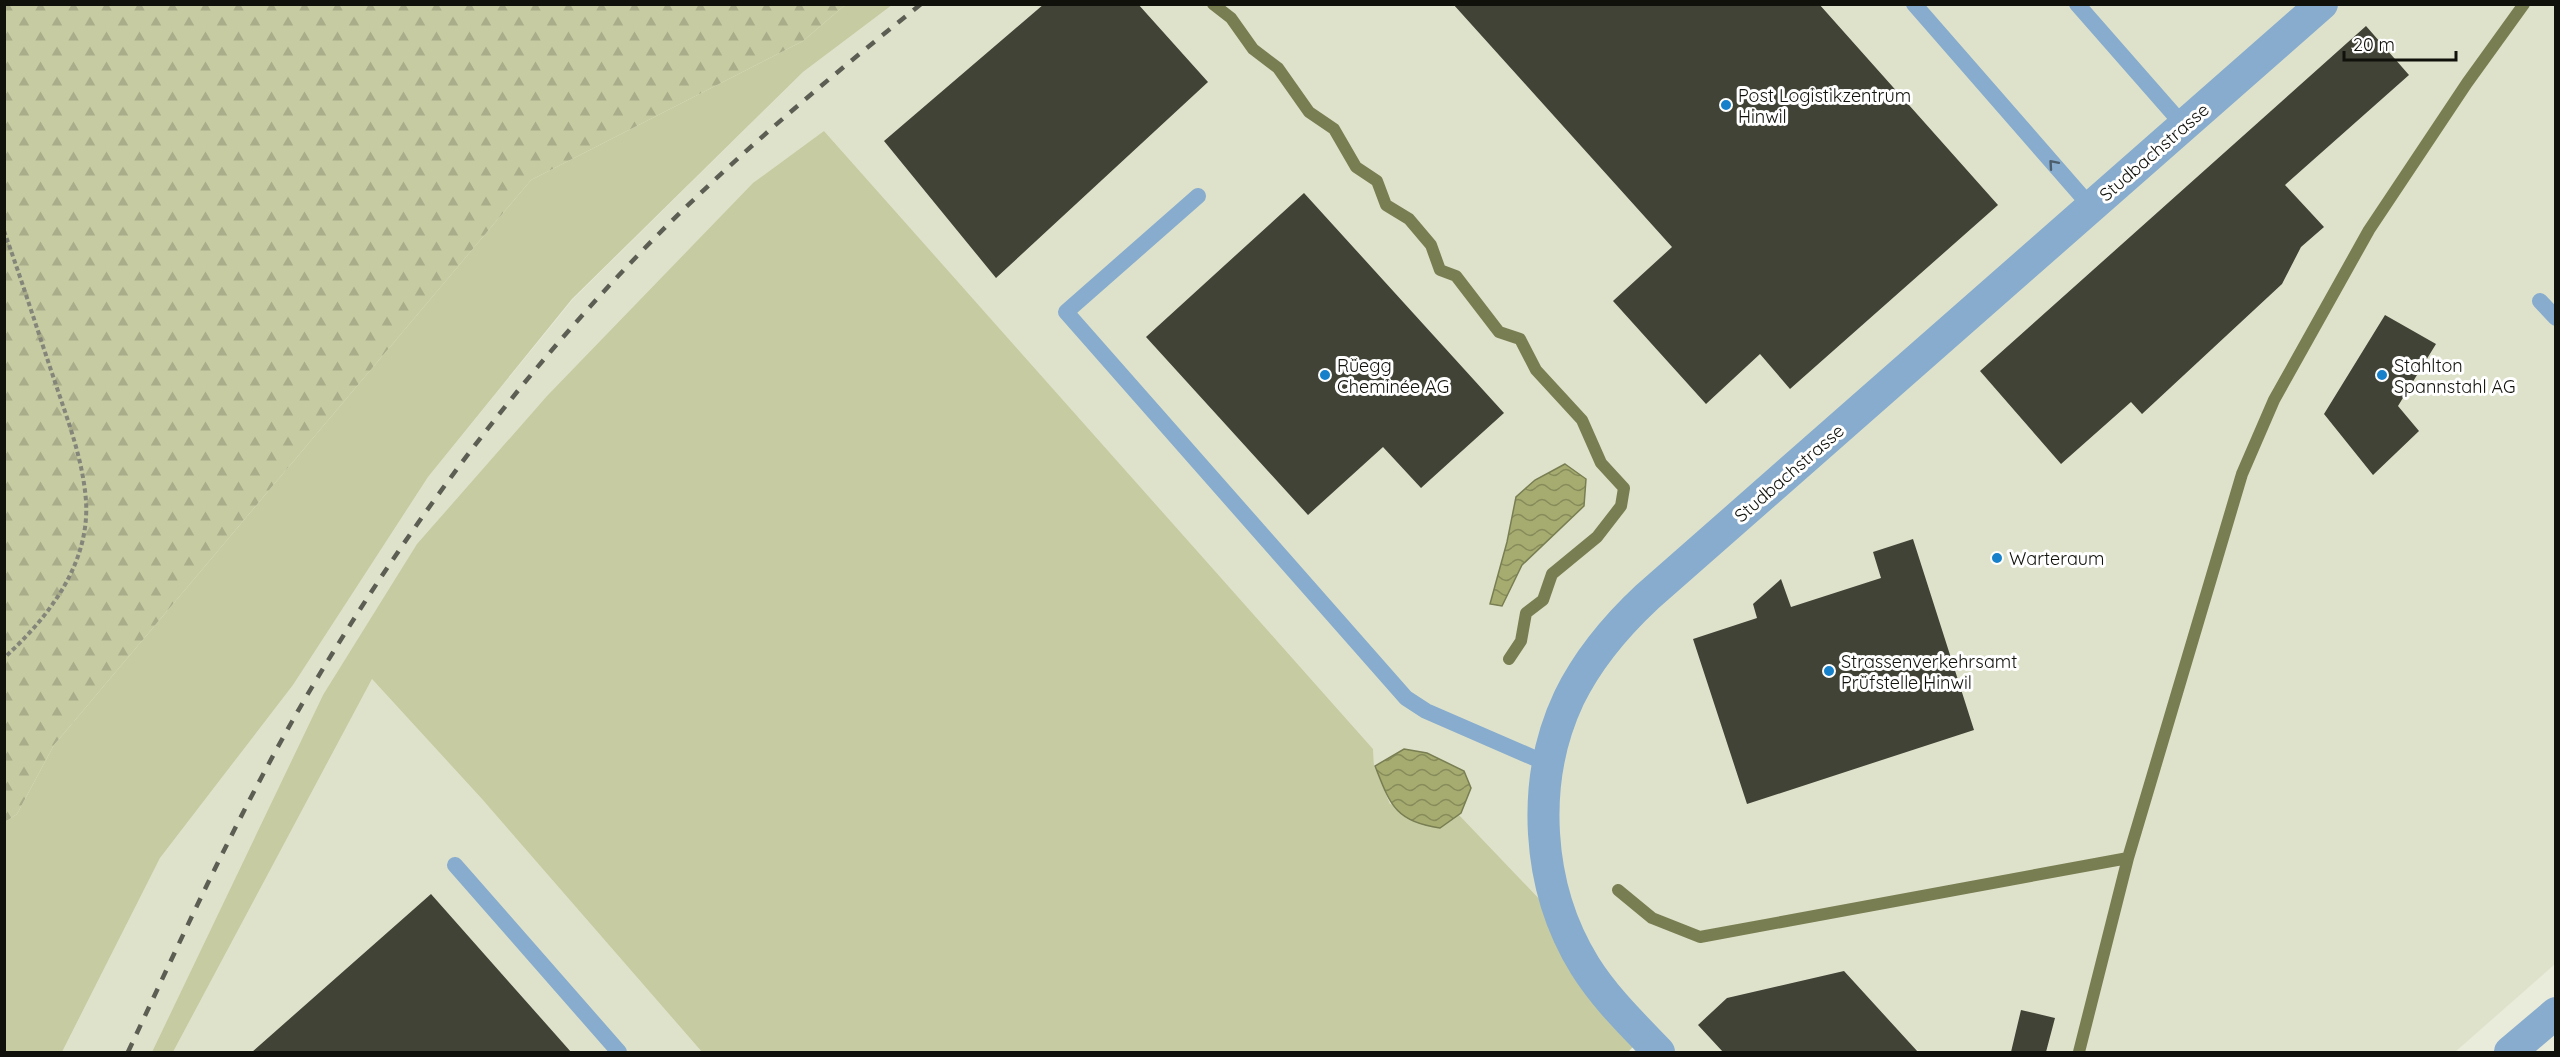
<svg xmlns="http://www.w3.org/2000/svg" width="2560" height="1057" viewBox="0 0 2560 1057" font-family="Quicksand,sans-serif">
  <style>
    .built { fill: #dfe2cb }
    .green { fill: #c6cba2 }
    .forest { fill: url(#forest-firs) }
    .water { fill: url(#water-waves); stroke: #797e52; stroke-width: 1.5 }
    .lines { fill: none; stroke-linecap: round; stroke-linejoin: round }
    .stream { stroke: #797e52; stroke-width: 12 }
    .building { fill: #414336 }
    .path { stroke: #84867a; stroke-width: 4; stroke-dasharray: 4.5 3; stroke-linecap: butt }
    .service { stroke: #87acce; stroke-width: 16 }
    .minor { stroke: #87acce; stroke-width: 32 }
    .rail { stroke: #5c5e54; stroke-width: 4.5; stroke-dasharray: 10 10; stroke-linecap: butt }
    .oneway { stroke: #4c5e6c }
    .poi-dot { fill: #1680ca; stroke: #fff; stroke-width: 2 }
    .labels { text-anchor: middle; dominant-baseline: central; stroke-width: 6; stroke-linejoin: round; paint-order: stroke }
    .poi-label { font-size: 18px; fill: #10110b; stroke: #fff; text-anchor: start }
    .street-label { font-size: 18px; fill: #10110b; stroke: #fff }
  </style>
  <defs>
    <pattern id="forest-firs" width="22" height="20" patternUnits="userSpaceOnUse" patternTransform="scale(1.5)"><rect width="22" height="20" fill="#c6cba2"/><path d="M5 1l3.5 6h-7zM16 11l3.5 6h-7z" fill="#a9ad8a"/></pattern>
    <pattern id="water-waves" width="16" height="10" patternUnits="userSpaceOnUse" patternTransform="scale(1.5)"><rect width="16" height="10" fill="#a6ac70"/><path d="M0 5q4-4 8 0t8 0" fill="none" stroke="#868b5a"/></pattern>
  </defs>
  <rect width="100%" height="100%" fill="#e9ebdb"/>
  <path class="built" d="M 892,5 L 2555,5 L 2555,964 L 2455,1052 L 1633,1052 L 1644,1036 L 1459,815 L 1390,804 L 1374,766 L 1373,749 L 824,131 L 323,695 L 152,1052 L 62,1052 L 160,858 L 293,685 L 428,477 L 573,299 L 803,72 Z
    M 372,679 L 482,799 L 702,1052 L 173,1052 Z"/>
  <path class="green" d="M 845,5 L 892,5 L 803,72 L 572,299 L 428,477 L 293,685 L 160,858 L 62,1052 L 5,1052 L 5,822 L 17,814 L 54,745 L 531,180 L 803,41 Z
    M 824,131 L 1373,749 L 1374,766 L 1390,804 L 1458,814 L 1564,925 L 1644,1036 L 1628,1052 L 702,1052 L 482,799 L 372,679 L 173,1052 L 152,1052 L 323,695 L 417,544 L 547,396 L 753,183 Z"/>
  <path class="forest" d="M 5,4 L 845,4 L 845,5 L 803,41 L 531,180 L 54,745 L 17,814 L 5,822 Z"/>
  <path class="water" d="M 1565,464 L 1586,479 L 1584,506 L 1522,565 L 1502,606 L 1490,604 L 1507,542 L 1516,497 L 1535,480 Z
    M 1404,749 L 1427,753 L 1464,771 L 1471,788 L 1461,813 L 1440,828 C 1395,822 1390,804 1375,766 Z"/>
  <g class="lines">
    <path class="stream" d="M 1213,4 L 1231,18 L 1253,49 L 1278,68 L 1309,112 L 1334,129 L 1356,167 L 1377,181 L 1386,205 L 1409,219 L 1431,245 L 1440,270 L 1456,276 L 1499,332 L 1520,339 L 1536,370 L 1582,420 L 1601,463 L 1624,488 L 1621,506 L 1597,537 L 1552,574 L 1543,600 L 1526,613 L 1521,641 L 1509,659
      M 1618,890 L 1652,918 L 1700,937 L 2128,858
      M 2079,1052 L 2128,858 L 2242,474 L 2274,400 L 2369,230 L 2467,83 L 2524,4"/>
  </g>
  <path class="building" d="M 1044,4 L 1138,4 L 1208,82 L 996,278 L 884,141 Z
    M 1453,4 L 1819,4 L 1998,205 L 1790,389 L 1760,354 L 1706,404 L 1613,301 L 1672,247 Z
    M 2366,26 L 2409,75 L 2285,185 L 2324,227 L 2301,247 L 2282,284 L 2142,414 L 2131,402 L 2061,464 L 1980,371 Z
    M 1304,193 L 1504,413 L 1421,488 L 1383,447 L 1308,515 L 1146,337 Z
    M 2385,315 L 2436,344 L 2398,406 L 2419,431 L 2373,475 L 2324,414 Z
    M 1913,539 L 1974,730 L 1747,804 L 1693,639 L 1757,618 L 1753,604 L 1781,579 L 1791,607 L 1881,578 L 1873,552 Z
    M 431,894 L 571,1052 L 252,1052 Z
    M 1844,971 L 1918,1052 L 1723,1052 L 1698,1025 L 1727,998 Z
    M 2021,1010 L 2055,1018 L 2046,1052 L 2011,1052 Z"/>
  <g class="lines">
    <path class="path" d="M 4,231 C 22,281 38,332 55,382 C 68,421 83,460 86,501 C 90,564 48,618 4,658"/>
    <path class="service" d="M 1914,4 L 2092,208
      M 2077,4 L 2184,126
      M 1198,196 L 1066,312 L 1406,698 L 1426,711 L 1548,764
      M 2540,301 L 2556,318
      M 455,865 L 619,1052"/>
    <path class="minor" d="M 1659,1052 C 1633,1025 1605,998 1585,966 C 1536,887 1530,781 1569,698 C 1588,659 1616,626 1647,597 L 2322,4
      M 2510,1052 L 2556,1013"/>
    <path class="rail" d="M 128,1052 C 191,918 253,781 332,654 C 421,509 523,374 641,252 C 728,162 824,82 921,4"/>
  </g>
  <defs><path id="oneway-chevron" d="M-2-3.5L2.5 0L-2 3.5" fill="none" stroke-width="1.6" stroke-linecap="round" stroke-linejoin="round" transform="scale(1.5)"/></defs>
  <use class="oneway" href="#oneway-chevron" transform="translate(2053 164) rotate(-131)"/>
  <g class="poi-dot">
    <circle cx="1726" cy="105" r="6"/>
    <circle cx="1325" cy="375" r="6"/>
    <circle cx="2382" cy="375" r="6"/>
    <circle cx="1997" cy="558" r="6"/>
    <circle cx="1829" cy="671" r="6"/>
  </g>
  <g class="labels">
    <g class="poi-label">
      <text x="1738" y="95">Post Logistikzentrum<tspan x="1738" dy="21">Hinwil</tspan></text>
      <text x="1337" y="365">Rüegg<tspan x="1337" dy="21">Cheminée AG</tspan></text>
      <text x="2394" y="365">Stahlton<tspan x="2394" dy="21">Spannstahl AG</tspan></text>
      <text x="2009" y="558">Warteraum</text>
      <text x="1841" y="661">Strassenverkehrsamt<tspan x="1841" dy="21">Prüfstelle Hinwil</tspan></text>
    </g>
    <g class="street-label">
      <text transform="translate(2154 152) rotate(-41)">Studbachstrasse</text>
      <text transform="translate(1789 473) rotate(-41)">Studbachstrasse</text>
    </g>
  </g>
  <rect width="2560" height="1057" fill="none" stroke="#10110b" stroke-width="12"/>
  <path d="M2344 51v9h112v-9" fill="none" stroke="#10110b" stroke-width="3"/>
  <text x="2353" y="51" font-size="18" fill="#10110b" stroke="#ffffff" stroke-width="4.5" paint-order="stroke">20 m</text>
</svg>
